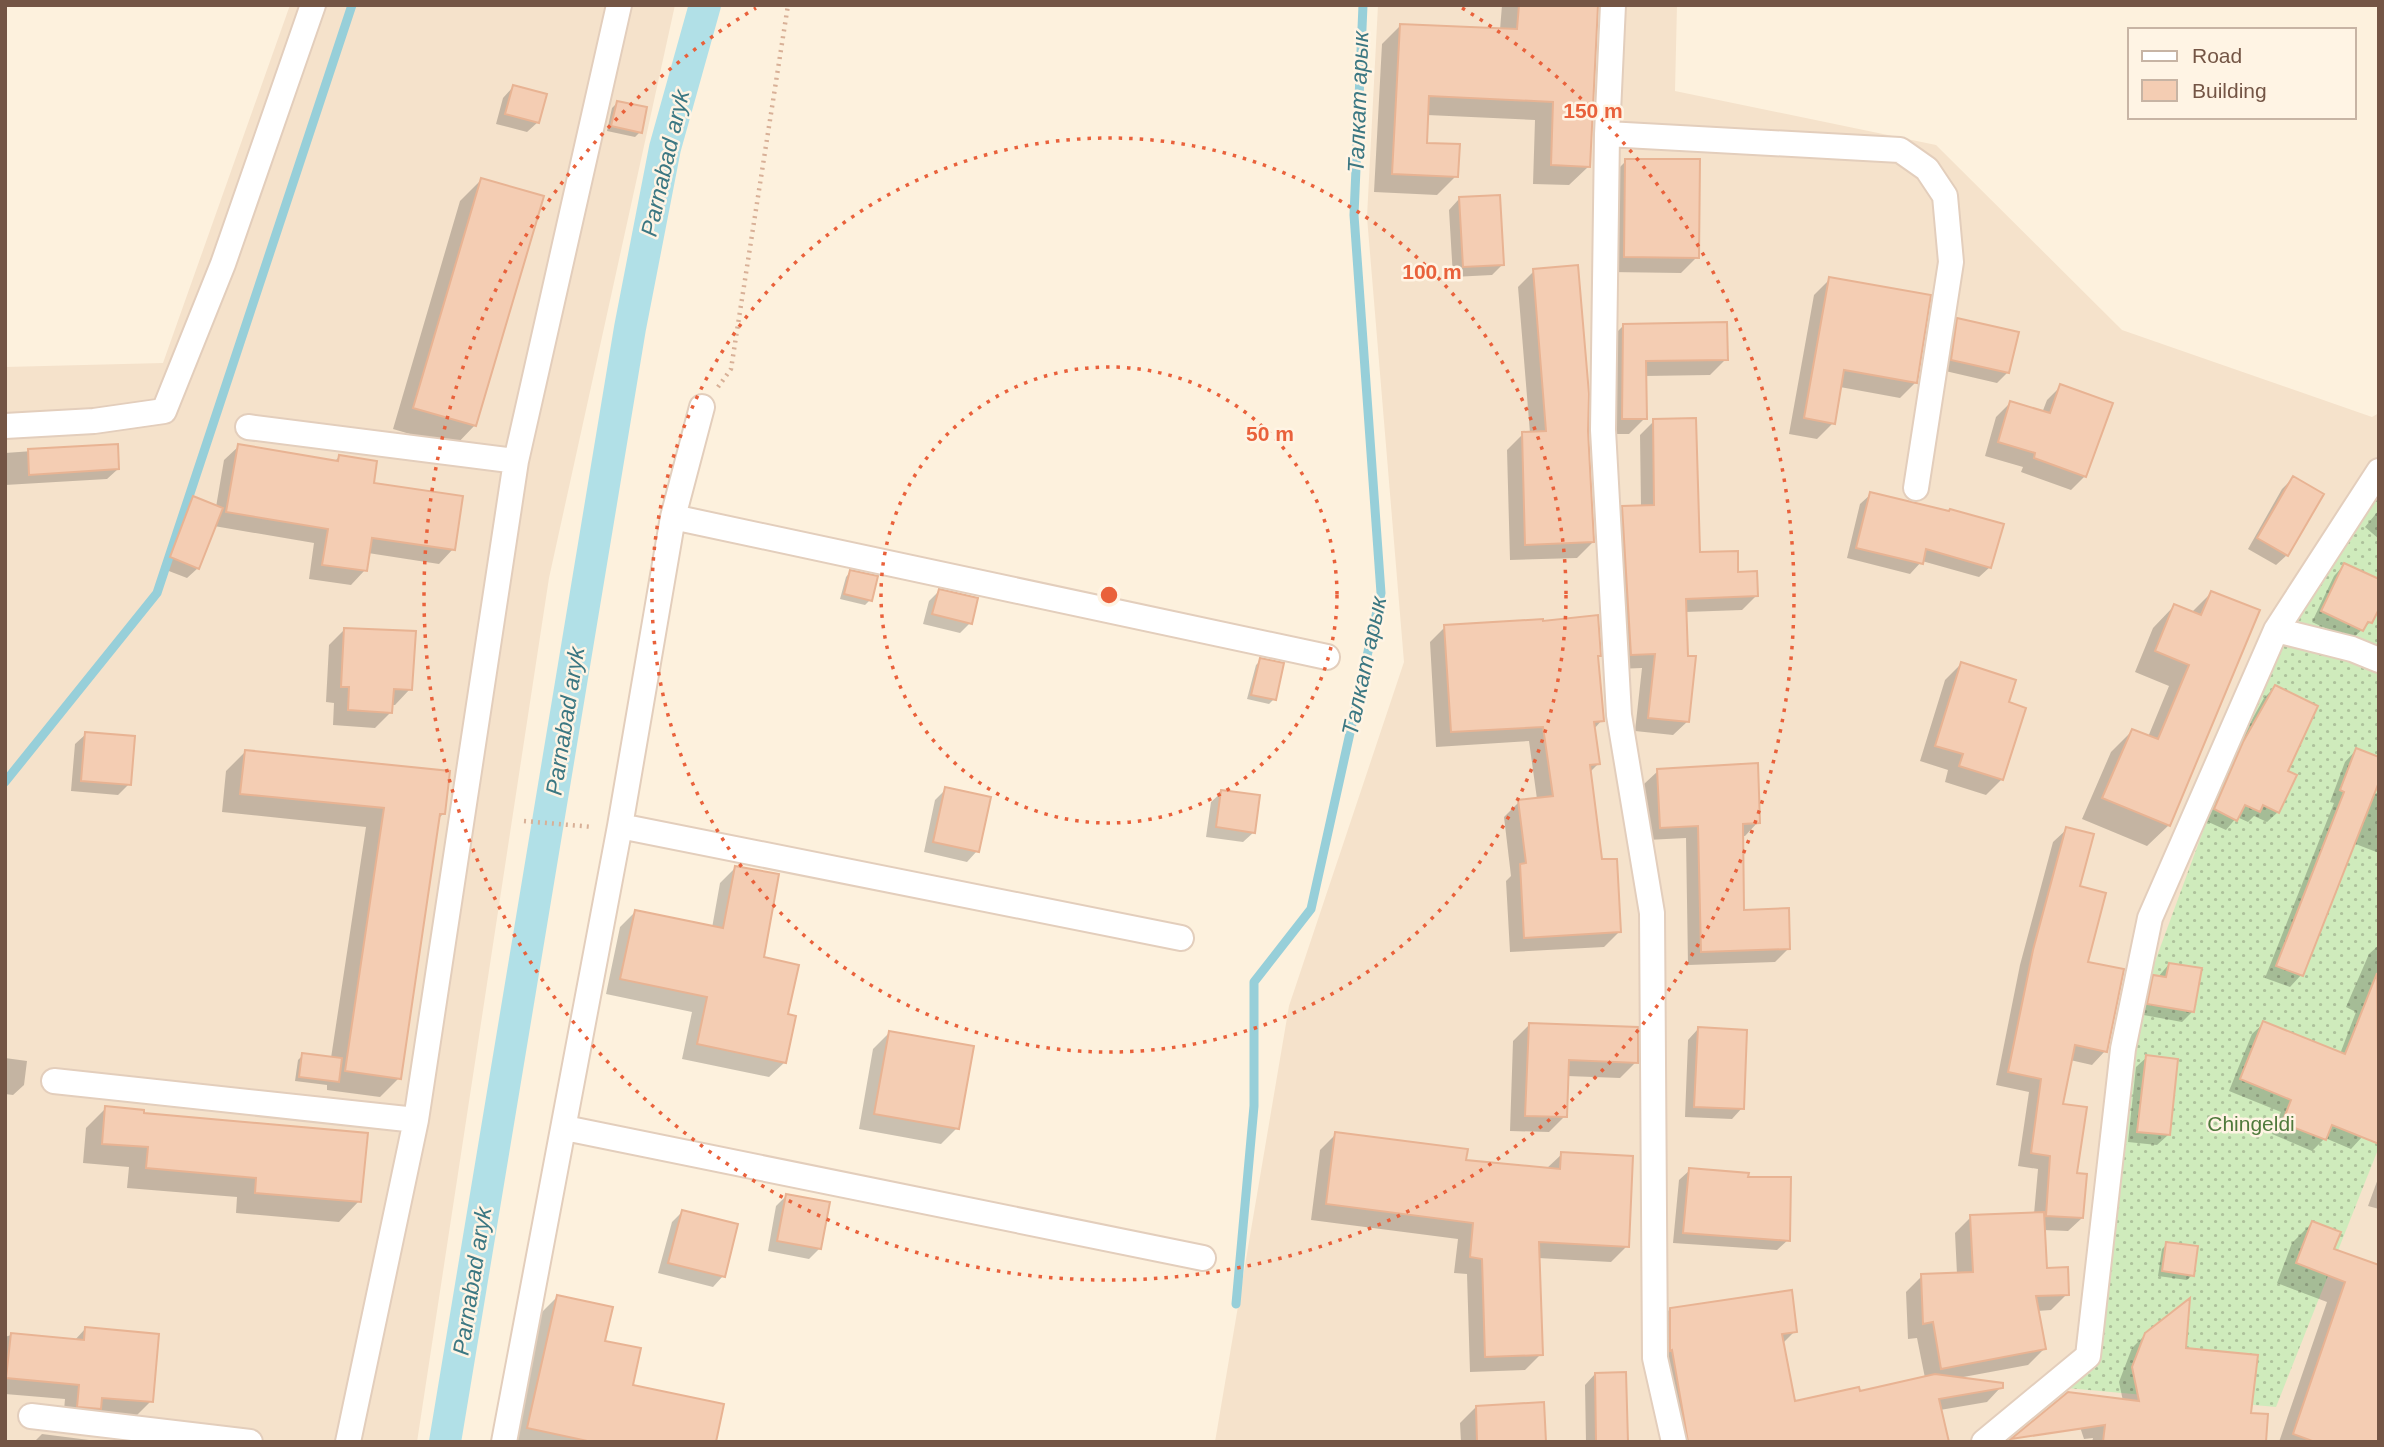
<svg xmlns="http://www.w3.org/2000/svg" width="2384" height="1447" viewBox="0 0 2384 1447" font-family="Arial,sans-serif">
  <style>
    .residential { fill: #f5e2cb }
    .grass { fill: url(#grass-dots) }
    .shadow { fill: #0003 }
    .lines { fill: none; stroke-linecap: round; stroke-linejoin: round }
    .stream { stroke: #97cfd9; stroke-width: 9 }
    .canal { stroke: #b1e0e7; stroke-width: 32 }
    .building { fill: #f4cdb3; stroke: #e8b393; stroke-width: 2 }
    .minor-casing { stroke: #e3cebc; stroke-width: 28 }
    .path { stroke: #d8b097; stroke-width: 4.5; stroke-dasharray: 2 5; stroke-linecap: butt }
    .minor { stroke: #fff; stroke-width: 24 }
    .ring { fill: none; stroke: #e9613b; stroke-width: 3.5; stroke-dasharray: 3.5 7 }
    .labels { text-anchor: middle; dominant-baseline: central; stroke-width: 5; stroke-linejoin: round; paint-order: stroke }
    .park-label { font-size: 21px; fill: #4f7a3c; stroke: #fff4e4 }
    .water-label { font-size: 23px; font-style: italic; fill: #3b7782; stroke: #fff4e4 }
    .centre { fill: #e9613b; stroke: #fff4e4; stroke-width: 3.5 }
    .ring-label { font-size: 21px; text-anchor: middle; font-weight: bold; fill: #e9613b; stroke: #fff4e4; stroke-width: 5; stroke-linejoin: round; paint-order: stroke }
  </style>
  <defs>
    <pattern id="grass-dots" width="8" height="8" patternUnits="userSpaceOnUse" patternTransform="scale(1.75)"><rect width="8" height="8" fill="#cfebbc"/><path d="M2 2h.1M6 6h.1" fill="none" stroke="#adc19b" stroke-width="1.8" stroke-linecap="round"/></pattern>
  </defs>
  <rect width="100%" height="100%" fill="#fdf1dd"/>
  <path class="residential" d="M 290,5 L 675,5 L 549,578 L 417,1442 L 5,1442 L 5,367 L 163,363 Z
    M 1378,5 L 1677,5 L 1675,91 L 1936,145 L 2122,330 L 2372,417 L 2379,413 L 2379,1442 L 1215,1442 L 1289,1006 L 1404,662 L 1367,217 Z"/>
  <path class="grass" d="M 2379,471 L 2379,1147 L 2276,1407 L 2067,1388 L 2153,967 L 2249,706 L 2369,485 Z"/>
  <path class="shadow" d="M 1502,5 L 1596,5 L 1588,167 L 1569,185 L 1533,184 L 1535,120 L 1427,115 L 1425,144 L 1456,176 L 1437,195 L 1374,192 L 1382,44 L 1400,26 L 1500,30 Z
    M 513,87 L 538,122 L 527,132 L 496,124 L 503,98 Z
    M 617,103 L 640,132 L 635,137 L 607,131 L 612,108 Z
    M 1626,161 L 1697,257 L 1681,273 L 1609,272 L 1610,177 Z
    M 481,180 L 475,425 L 454,447 L 393,429 L 460,201 Z
    M 1459,199 L 1503,264 L 1492,275 L 1453,277 L 1449,210 Z
    M 1534,271 L 1586,431 L 1593,542 L 1577,558 L 1510,560 L 1507,450 L 1523,434 L 1530,433 L 1518,287 Z
    M 1830,279 L 1916,382 L 1900,398 L 1840,387 L 1833,423 L 1817,439 L 1789,434 L 1814,295 Z
    M 1958,319 L 2007,373 L 1997,383 L 1941,370 L 1948,330 Z
    M 1624,325 L 1726,359 L 1710,375 L 1645,376 L 1645,418 L 1629,434 L 1607,434 L 1608,341 Z
    M 2061,386 L 2085,476 L 2071,490 L 2021,472 L 2023,467 L 1985,456 L 1996,417 L 2010,403 L 2042,413 L 2047,400 Z
    M 1654,421 L 1698,554 L 1737,574 L 1756,596 L 1742,610 L 1685,612 L 1688,721 L 1673,735 L 1635,731 L 1642,668 L 1617,669 L 1609,522 L 1623,508 L 1641,507 L 1640,435 Z
    M 116,445 L 118,469 L 107,479 L 5,485 L 5,453 Z
    M 239,446 L 334,462 L 339,457 L 453,549 L 439,564 L 368,553 L 365,570 L 351,585 L 309,579 L 314,543 L 214,526 L 198,568 L 187,578 L 161,568 L 183,509 L 194,498 L 216,507 L 224,460 Z
    M 2293,478 L 2287,555 L 2276,565 L 2248,549 L 2282,489 Z
    M 1871,494 L 1990,567 L 1979,577 L 1922,561 L 1910,574 L 1847,558 L 1860,504 Z
    M 2379,510 L 2379,539 L 2365,527 Z
    M 2344,565 L 2370,622 L 2351,640 L 2312,622 L 2334,576 Z
    M 850,572 L 870,600 L 865,605 L 840,599 L 846,577 Z
    M 939,591 L 970,623 L 960,633 L 923,624 L 929,601 Z
    M 2211,593 L 2169,825 L 2147,846 L 2082,819 L 2111,752 L 2132,731 L 2148,737 L 2169,686 L 2135,672 L 2153,628 L 2174,606 L 2191,613 Z
    M 1445,627 L 1599,656 L 1596,659 L 1602,720 L 1594,729 L 1599,763 L 1589,773 L 1600,861 L 1619,932 L 1604,947 L 1510,952 L 1506,881 L 1511,876 L 1504,817 L 1519,802 L 1537,799 L 1529,741 L 1436,747 L 1430,642 Z
    M 345,629 L 410,689 L 395,705 L 391,705 L 391,712 L 375,728 L 333,725 L 334,703 L 326,702 L 329,645 Z
    M 1261,660 L 1274,699 L 1269,704 L 1247,699 L 1256,665 Z
    M 1961,664 L 2007,704 L 2002,779 L 1986,795 L 1945,782 L 1948,770 L 1920,761 L 1945,680 Z
    M 2275,687 L 2286,771 L 2278,812 L 2267,822 L 2254,816 L 2248,822 L 2237,817 L 2226,830 L 2204,820 L 2233,754 L 2264,698 Z
    M 86,734 L 129,784 L 118,795 L 71,791 L 75,744 Z
    M 2356,750 L 2373,793 L 2379,795 L 2379,853 L 2353,843 L 2301,975 L 2290,987 L 2265,978 L 2334,803 L 2330,802 L 2345,762 Z
    M 245,752 L 444,813 L 437,820 L 399,1078 L 380,1097 L 327,1090 L 327,1085 L 295,1081 L 298,1060 L 303,1055 L 331,1058 L 366,827 L 222,812 L 226,771 Z
    M 1658,771 L 1758,822 L 1745,836 L 1741,836 L 1742,912 L 1788,949 L 1775,962 L 1688,965 L 1686,838 L 1647,840 L 1644,784 Z
    M 946,789 L 977,851 L 967,862 L 924,852 L 935,800 Z
    M 1222,792 L 1254,832 L 1243,842 L 1206,837 L 1211,802 Z
    M 2067,829 L 2078,887 L 2086,963 L 2105,1051 L 2092,1065 L 2070,1060 L 2061,1105 L 2082,1218 L 2068,1231 L 2043,1230 L 2045,1269 L 2067,1294 L 2051,1310 L 2037,1311 L 2044,1349 L 2028,1365 L 1958,1378 L 2001,1387 L 1987,1402 L 1940,1410 L 1943,1442 L 1671,1442 L 1656,1324 L 1670,1309 L 1795,1331 L 1782,1344 L 1793,1404 L 1859,1393 L 1925,1378 L 1917,1338 L 1908,1339 L 1906,1292 L 1922,1276 L 1957,1274 L 1955,1233 L 1971,1217 L 2034,1214 L 2038,1169 L 2018,1166 L 2029,1092 L 1996,1085 L 2020,965 L 2053,842 Z
    M 735,868 L 762,959 L 786,1016 L 785,1062 L 769,1077 L 682,1059 L 692,1012 L 606,994 L 620,927 L 635,912 L 712,928 L 720,883 Z
    M 2379,945 L 2379,1092 L 2362,1137 L 2351,1149 L 2325,1138 L 2312,1151 L 2272,1134 L 2281,1112 L 2229,1091 L 2252,1034 L 2264,1023 L 2340,1054 L 2356,1012 L 2346,1007 L 2369,954 Z
    M 2169,964 L 2192,1012 L 2182,1022 L 2138,1014 L 2144,987 L 2154,977 L 2158,977 Z
    M 1529,1025 L 1636,1062 L 1620,1078 L 1567,1076 L 1565,1116 L 1549,1132 L 1510,1131 L 1513,1041 Z
    M 1698,1029 L 1742,1108 L 1732,1119 L 1685,1117 L 1688,1040 Z
    M 889,1033 L 957,1128 L 941,1144 L 859,1129 L 873,1049 Z
    M 2147,1057 L 2168,1135 L 2157,1145 L 2128,1142 L 2136,1067 Z
    M 5,1058 L 27,1061 L 24,1085 L 13,1095 L 5,1094 Z
    M 106,1108 L 142,1115 L 359,1201 L 339,1222 L 236,1213 L 237,1197 L 127,1188 L 129,1167 L 83,1163 L 86,1128 Z
    M 1336,1134 L 1465,1162 L 1546,1169 L 1562,1154 L 1627,1246 L 1611,1262 L 1538,1258 L 1541,1354 L 1525,1370 L 1470,1372 L 1467,1274 L 1454,1273 L 1458,1239 L 1311,1220 L 1320,1150 Z
    M 1690,1170 L 1746,1178 L 1788,1240 L 1777,1250 L 1673,1243 L 1679,1180 Z
    M 2379,1176 L 2379,1209 L 2368,1206 Z
    M 786,1196 L 820,1248 L 809,1259 L 768,1251 L 776,1206 Z
    M 682,1212 L 723,1276 L 713,1287 L 658,1273 L 672,1222 Z
    M 2312,1223 L 2332,1250 L 2379,1266 L 2379,1442 L 2279,1442 L 2327,1302 L 2277,1283 L 2292,1243 Z
    M 2167,1244 L 2192,1275 L 2187,1280 L 2158,1276 L 2162,1249 Z
    M 557,1297 L 603,1342 L 631,1387 L 714,1442 L 511,1442 L 539,1315 Z
    M 85,1329 L 151,1401 L 136,1416 L 63,1421 L 65,1399 L 5,1394 L 5,1337 L 11,1335 L 74,1341 Z
    M 2146,1334 L 2184,1349 L 2249,1414 L 2264,1442 L 2092,1442 L 2093,1438 L 2084,1439 L 2074,1409 L 2123,1401 L 2119,1382 L 2132,1348 Z
    M 1595,1374 L 1626,1442 L 1586,1442 L 1585,1385 Z
    M 1476,1407 L 1544,1442 L 1461,1442 L 1460,1423 Z
    M 42,1434 L 97,1441 L 97,1442 L 34,1442 Z"/>
  <g class="lines">
    <path class="stream" d="M 5,782 L 157,593 L 352,5
      M 1236,1304 L 1254,1106 L 1254,982 L 1311,909 L 1381,593 L 1354,215 L 1363,5"/>
    <path class="canal" d="M 445,1442 L 630,328 L 665,148 L 705,5"/>
  </g>
  <path class="building" d="M 1519,5 L 1598,5 L 1590,167 L 1551,165 L 1553,102 L 1429,96 L 1427,143 L 1460,144 L 1458,177 L 1392,174 L 1400,24 L 1517,29 Z
    M 513,85 L 547,94 L 539,123 L 505,114 Z
    M 617,101 L 647,107 L 642,133 L 611,126 Z
    M 1625,159 L 1700,159 L 1699,258 L 1624,257 Z
    M 481,178 L 544,196 L 476,426 L 413,408 Z
    M 1500,195 L 1504,265 L 1463,267 L 1459,197 Z
    M 1578,265 L 1589,394 L 1588,431 L 1594,542 L 1525,545 L 1522,432 L 1546,431 L 1533,269 Z
    M 1829,277 L 1931,295 L 1917,383 L 1844,370 L 1835,424 L 1804,418 Z
    M 1957,318 L 2019,332 L 2009,373 L 1951,360 Z
    M 1727,322 L 1728,360 L 1646,361 L 1647,419 L 1622,419 L 1623,324 Z
    M 2060,384 L 2113,403 L 2086,477 L 2034,458 L 2035,453 L 1998,442 L 2010,401 L 2050,413 Z
    M 1696,418 L 1700,552 L 1738,551 L 1738,572 L 1757,571 L 1758,596 L 1686,599 L 1688,656 L 1696,656 L 1689,722 L 1648,718 L 1655,654 L 1631,655 L 1622,506 L 1654,505 L 1653,419 Z
    M 118,444 L 119,469 L 29,475 L 28,449 Z
    M 238,444 L 338,461 L 339,455 L 377,461 L 374,483 L 463,496 L 455,550 L 372,538 L 367,571 L 322,565 L 328,529 L 226,512 Z
    M 2293,476 L 2324,494 L 2288,556 L 2257,538 Z
    M 1870,492 L 1949,511 L 1950,509 L 2004,524 L 1991,568 L 1926,549 L 1923,564 L 1856,548 Z
    M 193,496 L 223,508 L 199,569 L 170,557 Z
    M 2344,563 L 2379,579 L 2379,609 L 2372,623 L 2368,622 L 2363,631 L 2321,611 Z
    M 850,570 L 878,576 L 872,601 L 844,594 Z
    M 939,589 L 978,598 L 972,624 L 932,614 Z
    M 2211,591 L 2260,610 L 2170,826 L 2102,798 L 2132,729 L 2158,739 L 2189,665 L 2155,651 L 2174,604 L 2201,615 Z
    M 1598,615 L 1601,656 L 1598,656 L 1604,721 L 1594,722 L 1600,764 L 1590,765 L 1602,859 L 1617,859 L 1621,932 L 1524,938 L 1520,864 L 1526,863 L 1518,800 L 1553,796 L 1543,727 L 1451,732 L 1444,625 L 1543,619 L 1543,621 Z
    M 344,628 L 416,631 L 412,690 L 394,689 L 392,713 L 348,710 L 349,687 L 341,687 Z
    M 1260,658 L 1284,663 L 1276,700 L 1251,695 Z
    M 1961,662 L 2016,680 L 2009,702 L 2026,708 L 2003,780 L 1959,766 L 1963,754 L 1935,746 Z
    M 2275,685 L 2318,706 L 2288,771 L 2297,775 L 2279,813 L 2263,805 L 2260,812 L 2245,805 L 2237,821 L 2214,809 L 2243,742 Z
    M 85,732 L 135,736 L 131,785 L 81,781 Z
    M 2356,748 L 2379,757 L 2379,782 L 2303,976 L 2276,966 L 2344,792 L 2340,790 Z
    M 245,750 L 450,771 L 445,814 L 440,814 L 401,1079 L 345,1071 L 384,808 L 240,794 Z
    M 1758,763 L 1760,823 L 1743,824 L 1744,910 L 1789,908 L 1790,949 L 1701,952 L 1698,826 L 1660,828 L 1657,769 Z
    M 945,787 L 991,797 L 979,852 L 933,842 Z
    M 1221,790 L 1260,795 L 1255,833 L 1216,827 Z
    M 2066,827 L 2094,834 L 2080,886 L 2106,893 L 2088,962 L 2124,969 L 2107,1052 L 2075,1045 L 2063,1104 L 2087,1107 L 2077,1173 L 2087,1174 L 2083,1218 L 2046,1216 L 2050,1156 L 2031,1153 L 2041,1079 L 2008,1072 L 2033,950 Z
    M 735,866 L 779,874 L 764,957 L 799,965 L 788,1014 L 796,1016 L 786,1063 L 697,1044 L 707,997 L 620,979 L 635,910 L 723,928 Z
    M 2169,963 L 2202,968 L 2194,1012 L 2147,1004 L 2153,975 L 2166,977 Z
    M 2377,973 L 2379,1144 L 2332,1125 L 2326,1140 L 2282,1123 L 2291,1100 L 2240,1079 L 2263,1021 L 2345,1054 Z
    M 1529,1023 L 1638,1027 L 1638,1063 L 1569,1060 L 1567,1117 L 1525,1116 Z
    M 1698,1027 L 1747,1030 L 1744,1109 L 1694,1107 Z
    M 889,1031 L 974,1046 L 959,1129 L 874,1114 Z
    M 302,1053 L 342,1058 L 339,1082 L 299,1077 Z
    M 2146,1055 L 2178,1059 L 2170,1135 L 2137,1132 Z
    M 105,1106 L 144,1110 L 144,1113 L 368,1133 L 361,1202 L 255,1193 L 256,1178 L 146,1168 L 148,1147 L 102,1144 Z
    M 1335,1132 L 1468,1149 L 1466,1160 L 1560,1169 L 1561,1152 L 1633,1156 L 1629,1247 L 1539,1242 L 1543,1355 L 1485,1357 L 1482,1259 L 1470,1257 L 1473,1223 L 1326,1204 Z
    M 1689,1168 L 1749,1173 L 1748,1177 L 1791,1177 L 1790,1241 L 1683,1233 Z
    M 786,1194 L 830,1202 L 821,1249 L 777,1241 Z
    M 682,1210 L 738,1224 L 725,1277 L 668,1263 Z
    M 2044,1212 L 2047,1268 L 2068,1267 L 2069,1295 L 2036,1296 L 2046,1349 L 1941,1369 L 1933,1322 L 1923,1324 L 1921,1274 L 1973,1272 L 1970,1215 Z
    M 2312,1221 L 2341,1232 L 2334,1249 L 2379,1265 L 2379,1442 L 2315,1442 L 2293,1434 L 2345,1282 L 2296,1263 Z
    M 2166,1242 L 2198,1246 L 2194,1276 L 2162,1271 Z
    M 1792,1290 L 1797,1332 L 1782,1334 L 1795,1401 L 1859,1387 L 1860,1391 L 1935,1374 L 2003,1383 L 2003,1388 L 1939,1399 L 1949,1442 L 1688,1442 L 1672,1350 L 1670,1351 L 1670,1308 Z
    M 557,1295 L 613,1307 L 605,1341 L 641,1348 L 633,1385 L 724,1404 L 716,1442 L 592,1442 L 527,1428 Z
    M 2190,1298 L 2186,1348 L 2258,1355 L 2251,1413 L 2268,1414 L 2266,1442 L 2103,1442 L 2105,1425 L 2011,1439 L 2068,1392 L 2139,1401 L 2132,1367 L 2145,1333 Z
    M 85,1327 L 159,1334 L 153,1402 L 102,1398 L 101,1409 L 77,1407 L 79,1385 L 6,1378 L 11,1333 L 84,1340 Z
    M 1626,1372 L 1628,1442 L 1596,1442 L 1595,1373 Z
    M 1544,1402 L 1546,1442 L 1477,1442 L 1476,1406 Z"/>
  <g class="lines">
    <g class="minor-casing">
      <path id="minor" d="M 1613,5 L 1607,134 L 1603,430 L 1619,715 L 1652,913 L 1655,1358 L 1674,1442
        M 1607,134 L 1900,150 L 1927,169 L 1945,196 L 1951,262 L 1916,488
        M 5,426 L 94,421 L 164,411 L 223,264 L 313,5
        M 248,427 L 516,461
        M 673,517 L 1327,657
        M 2276,630 L 2352,649 L 2379,660
        M 620,826 L 1181,938
        M 54,1081 L 416,1120
        M 565,1128 L 1203,1258
        M 31,1416 L 250,1442
        M 348,1442 L 416,1120 L 516,461 L 619,5
        M 504,1442 L 620,826 L 673,517 L 702,407
        M 1984,1442 L 2088,1356 L 2123,1049 L 2150,918 L 2276,630 L 2379,471"/>
    </g>
    <path class="path" d="M 718,387 L 731,369 L 788,5
      M 524,821 L 593,827"/>
    <use href="#minor" class="minor"/>
  </g>
  <g class="ring">
    <circle cx="1109" cy="595" r="228"/>
    <circle cx="1109" cy="595" r="457"/>
    <path d="M1462 8A685 685 0 1 1 756 8"/>
  </g>
  <g class="labels">
    <g class="park-label">
      <text x="2251" y="1123">Chingeldi</text>
    </g>
    <g class="water-label">
      <text transform="translate(1358 102) rotate(-88)">Талкат арык</text>
      <text transform="translate(665 163) rotate(-77)">Parnabad aryk</text>
      <text transform="translate(1364 666) rotate(-78)">Талкат арык</text>
      <text transform="translate(565 721) rotate(-81)">Parnabad aryk</text>
      <text transform="translate(472 1281) rotate(-81)">Parnabad aryk</text>
    </g>
  </g>
  <circle cx="1109" cy="595" r="10" class="centre"/>
  <g class="ring-label">
    <text x="1593" y="118">150 m</text>
    <text x="1432" y="279">100 m</text>
    <text x="1270" y="441">50 m</text>
  </g>
  <rect width="2384" height="1447" fill="none" stroke="#745545" stroke-width="14"/>
  <rect x="2128" y="28" width="228" height="91" fill="#fff4e4" stroke="#c7b4a4" stroke-width="2"/>
  <rect x="2142" y="51" width="35" height="10" fill="#ffffff" stroke="#c7b4a4" stroke-width="2"/>
  <text x="2192" y="63" font-size="21" fill="#745545">Road</text>
  <rect x="2142" y="80" width="35" height="21" fill="#f4cdb3" stroke="#c7b4a4" stroke-width="2"/>
  <text x="2192" y="98" font-size="21" fill="#745545">Building</text>
</svg>
